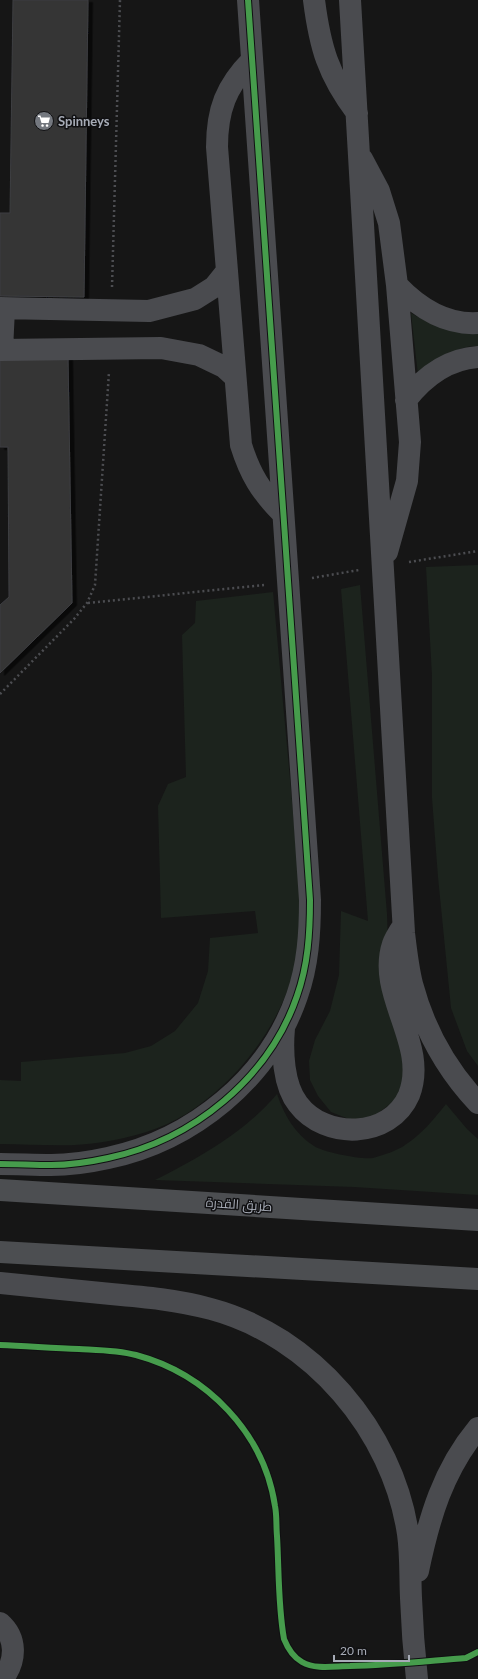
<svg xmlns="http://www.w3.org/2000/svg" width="478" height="1679" viewBox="0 0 478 1679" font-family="Lato,Cairo,sans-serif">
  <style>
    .green { fill: #1c231d }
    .building { fill: #343435; stroke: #3e3f42; filter: url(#shadow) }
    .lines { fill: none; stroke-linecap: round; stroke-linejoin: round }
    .path { stroke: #4c4d51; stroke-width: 2.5; stroke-dasharray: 2 3; stroke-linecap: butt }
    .minor { stroke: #4a4b4f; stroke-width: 22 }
    .major { stroke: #4c4e51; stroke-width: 22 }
    .cycleway-casing { stroke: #101012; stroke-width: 8 }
    .cycleway { stroke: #469c4c; stroke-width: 6 }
    .labels { text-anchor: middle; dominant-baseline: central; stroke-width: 3; stroke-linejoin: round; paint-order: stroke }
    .poi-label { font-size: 13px; font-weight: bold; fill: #a7acb7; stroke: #101012; text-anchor: start }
    .street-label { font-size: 13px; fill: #a7acb7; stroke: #101012 }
  </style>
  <defs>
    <filter id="shadow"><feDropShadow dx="4.5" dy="2.5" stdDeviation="0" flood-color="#0009"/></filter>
  </defs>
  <rect width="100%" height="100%" fill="#161616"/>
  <path class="green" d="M 411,313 C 436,328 450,329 478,330 L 478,346 C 455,345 436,363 418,375 Z
    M 478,565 L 478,1066 L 467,1051 L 451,1008 L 438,877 L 432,798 L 432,676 L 426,567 Z
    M 360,585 L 387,914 L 389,977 L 406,1044 L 401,1096 L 370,1119 L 349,1119 L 331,1112 L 318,1096 L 310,1080 L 309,1061 L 315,1040 L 330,1011 L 339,975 L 341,911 L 368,921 L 341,589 Z
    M 273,592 L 301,901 C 301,912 302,925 301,937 C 292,1009 247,1075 186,1114 C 162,1129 130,1138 103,1142 C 70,1148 34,1144 0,1144 L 0,1080 L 21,1081 L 21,1062 L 125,1053 L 151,1046 L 175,1031 L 198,1003 L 208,971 L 210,938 L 258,933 L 255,911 L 161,918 L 158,806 L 168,784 L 186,777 L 182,635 L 195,623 L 196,601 Z
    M 277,1094 C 284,1115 295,1134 314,1146 C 322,1152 363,1160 373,1158 C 381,1156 399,1150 405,1145 C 421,1135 434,1119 446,1104 L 467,1129 L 478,1139 L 478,1195 L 354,1187 L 155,1180 C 200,1157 244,1133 277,1094 Z"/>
  <path class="building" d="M 13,0 L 88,0 L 84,297 L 0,296 L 0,213 L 10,213 Z
    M 68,357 L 72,603 L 0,673 L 0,605 L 9,597 L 8,447 L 0,447 L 0,358 Z"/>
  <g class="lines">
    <path class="path" d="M 112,287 L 120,0
      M 409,562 L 478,551
      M 312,578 L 359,570
      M 88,603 L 264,585
      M 0,694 L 74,619 L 87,603 L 95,585 L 109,372"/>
    <path class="minor" d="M 314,0 C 320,47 328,75 357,113
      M 350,0 L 404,933 C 406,950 408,968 412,984 C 424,1029 447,1070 478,1103
      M 252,60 C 226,86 217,110 217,147 L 241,445 C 250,474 261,492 282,513
      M 362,159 L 379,191 L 389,223 L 397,285 L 410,442 L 407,481 L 387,552
      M 397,285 C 418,307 446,325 478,323
      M 0,308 L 149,311 L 195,299 L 214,287 L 226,272
      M 0,350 L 161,348 L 199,355 L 224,367 L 235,377
      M 2,350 L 4,309
      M 406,400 C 424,377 448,359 478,357
      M 284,1028 C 282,1051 283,1085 298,1104 C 325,1140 390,1139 409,1095 C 429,1044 376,995 393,944 C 395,938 399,932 403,926
      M 0,1164 C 17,1164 34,1165 51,1165 C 70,1165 90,1162 108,1158 C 193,1140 269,1078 297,996 C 308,965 310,933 310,900 L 248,0
      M 0,1283 C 37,1287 74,1290 111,1294 C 145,1297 178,1300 211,1309 C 312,1336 393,1431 408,1534 C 411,1555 410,1577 411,1598 C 412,1625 414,1652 417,1679
      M 418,1571 C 429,1518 443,1470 478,1428
      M 0,1623 C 17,1638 16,1660 4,1677"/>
    <path class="major" d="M 0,1190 L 478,1220
      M 0,1252 L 478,1279"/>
    <g class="cycleway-casing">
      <path id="cycleway" d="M 0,1164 C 17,1164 34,1165 51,1165 C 70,1165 90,1162 108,1158 C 193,1140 269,1078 297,996 C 308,965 310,933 310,900 L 248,0
        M 0,1345 C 26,1346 52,1348 79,1349 C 98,1350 117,1350 136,1355 C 207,1374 264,1433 275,1506 C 277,1516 276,1526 277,1536 C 279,1570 278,1606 284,1639 C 288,1649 293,1657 302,1662 C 316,1670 335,1666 350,1666 C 389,1665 427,1661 466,1658 L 478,1652"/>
    </g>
    <use href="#cycleway" class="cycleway"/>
  </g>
  <defs>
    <g id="supermarket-disc" transform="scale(1)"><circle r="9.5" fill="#74787f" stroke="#101012"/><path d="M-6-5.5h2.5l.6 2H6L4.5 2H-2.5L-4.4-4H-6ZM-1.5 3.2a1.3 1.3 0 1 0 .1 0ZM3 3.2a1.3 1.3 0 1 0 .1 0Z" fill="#fff"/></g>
  </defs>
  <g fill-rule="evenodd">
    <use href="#supermarket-disc" x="44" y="121"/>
  </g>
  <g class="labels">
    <g class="poi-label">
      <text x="58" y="121">Spinneys</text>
    </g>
    <g class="street-label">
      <text transform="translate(239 1204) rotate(4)">طريق القدرة</text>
    </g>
  </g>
  <path d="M334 1655v6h75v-6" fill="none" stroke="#a7acb7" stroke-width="2"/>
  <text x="340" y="1655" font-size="12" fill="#a7acb7" stroke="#101012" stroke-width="3" paint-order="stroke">20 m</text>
</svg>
